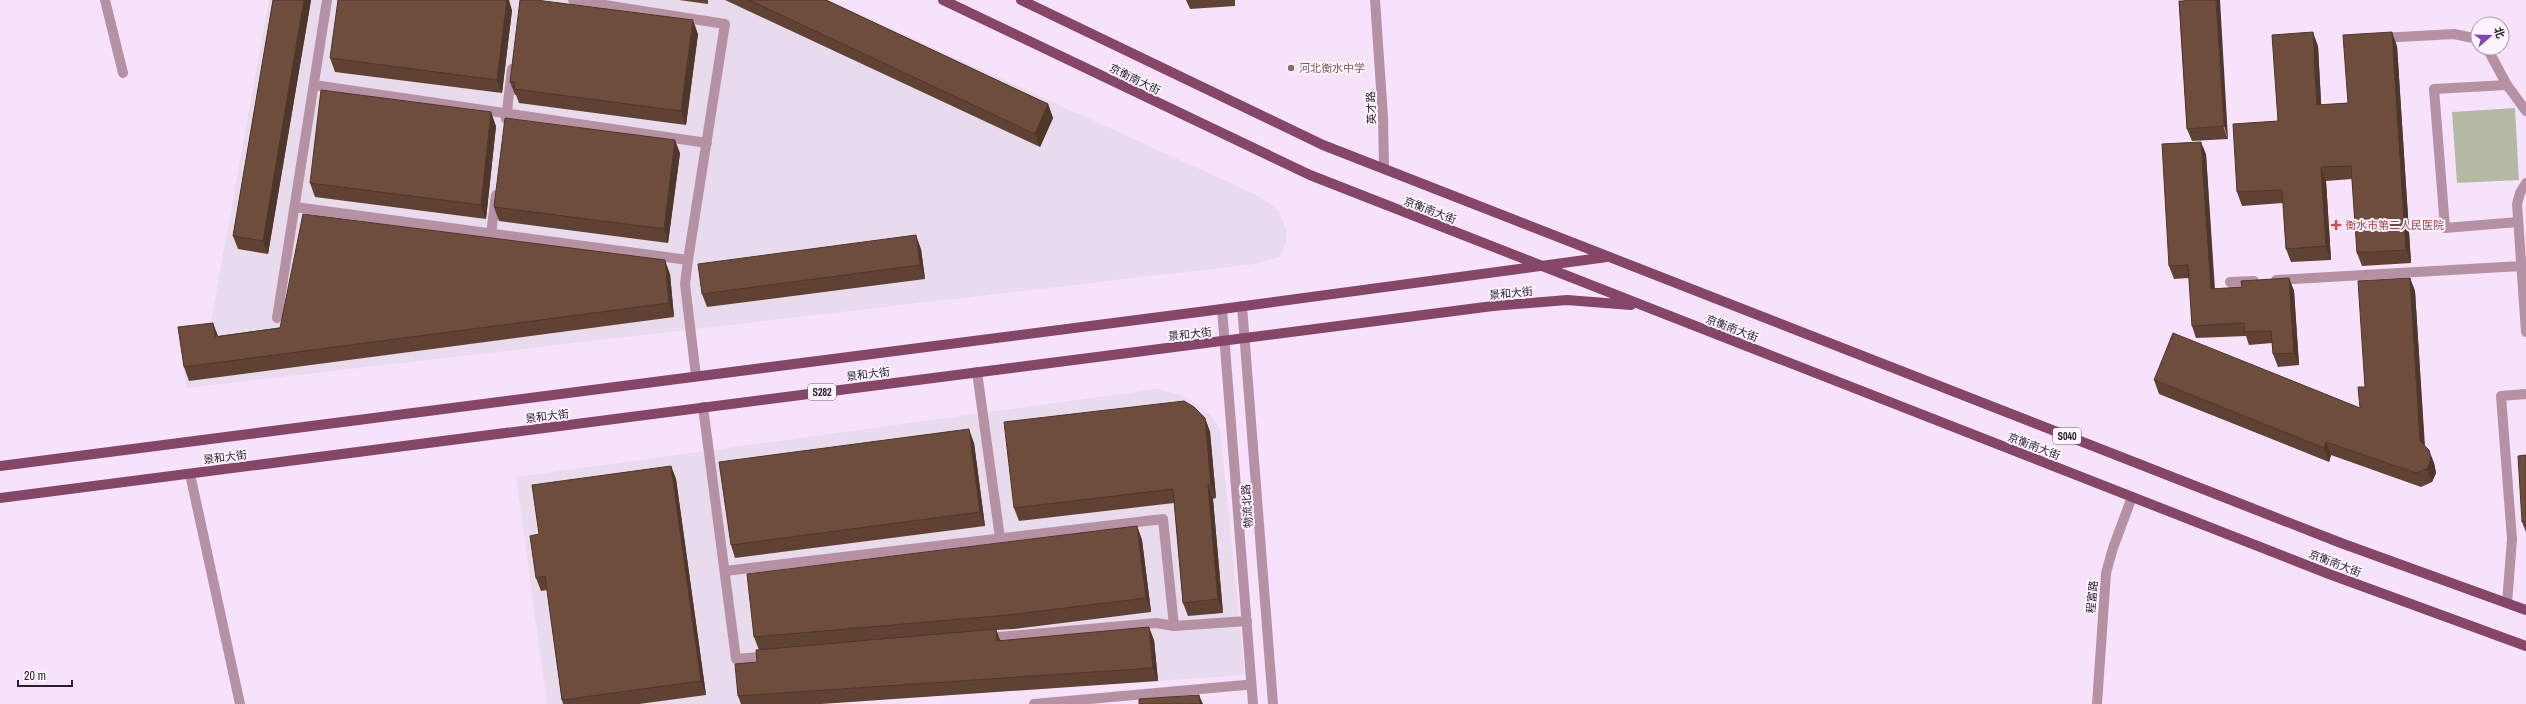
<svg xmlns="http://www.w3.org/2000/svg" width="2526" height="704" viewBox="0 0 2526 704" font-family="'Archivo Narrow','Noto Sans SC',sans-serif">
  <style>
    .commercial { fill: #e9dbee }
    .green { fill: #b2bba2 }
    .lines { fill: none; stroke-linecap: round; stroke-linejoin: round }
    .service { stroke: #b691a3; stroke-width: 10 }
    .minor { stroke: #b691a3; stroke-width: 10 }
    .tertiary { stroke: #b691a3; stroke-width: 10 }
    .primary { stroke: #854667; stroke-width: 10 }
    .wall { fill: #5f4234 }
    .shaded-wall { fill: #4e362a }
    .building { fill: #6f4d3c; stroke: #4e362a }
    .education-dot { fill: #8d6e63; stroke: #fdf4ff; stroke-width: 1.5 }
    .health-dot { fill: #e0444e; stroke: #fdf4ff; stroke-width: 1.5 }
    .labels { text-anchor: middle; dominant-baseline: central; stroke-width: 4; stroke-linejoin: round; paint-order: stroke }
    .shield { fill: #fdf4ff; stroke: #686069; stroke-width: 1 }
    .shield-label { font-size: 10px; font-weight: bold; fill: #282029 }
    .education-label { font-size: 11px; fill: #785e54; stroke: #fdf4ff; text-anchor: start }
    .street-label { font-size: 11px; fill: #282029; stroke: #fdf4ff }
    .health-label { font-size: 11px; fill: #be3a42; stroke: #fdf4ff; text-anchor: start }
  </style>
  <rect width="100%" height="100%" fill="#f7e2fc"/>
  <path class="commercial" d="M 269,0 L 829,0 L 1261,197 L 1279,211 L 1286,231 L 1286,241 L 1280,257 L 1255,264 L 186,388 L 179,336 L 209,332 Z
    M 1157,389 L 1180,395 L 1198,405 L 1210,414 L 1220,428 L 1245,675 L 821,704 L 547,704 L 516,477 Z"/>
  <path class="green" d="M 2515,108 L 2519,180 L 2457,183 L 2452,112 Z"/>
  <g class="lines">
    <path class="service" d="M 2381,38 L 2454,34 L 2478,39
      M 2487,48 L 2507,85 L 2526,111
      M 314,85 L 707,143
      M 2507,85 L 2434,89 L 2445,228 L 2518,222
      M 506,119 L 512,69
      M 2526,183 L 2520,193 L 2517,204 L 2526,332
      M 295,207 L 688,260 L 725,24 L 573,0
      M 491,234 L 496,195
      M 688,260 L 685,284 L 696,376
      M 2276,280 L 2521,266
      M 2230,282 L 2254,281
      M 277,318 L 327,0
      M 977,372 L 1000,538
      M 703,407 L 736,659 L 769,656
      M 725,571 L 1163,519 L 1174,626
      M 2507,603 L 2512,539 L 2501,396 L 2526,394
      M 987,638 L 1156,623 L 1174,626 L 1247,621"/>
    <path class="minor" d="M 105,0 L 123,73
      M 190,474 L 240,704
      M 1034,704 L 1245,685"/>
    <path class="tertiary" d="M 1375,0 L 1383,117 L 1384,168
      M 1242,306 L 1273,704
      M 1222,309 L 1253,704
      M 2097,704 L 2106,573 L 2113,548 L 2132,497"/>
    <path class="primary" d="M 943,0 L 1310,175 L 2329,574 L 2526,646
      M 1021,0 L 1323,145 L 2341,543 L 2526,610
      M 0,466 L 1222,309 L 1607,257
      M 0,498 L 1493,306 L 1567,300 L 1631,305"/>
  </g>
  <path class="wall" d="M 273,0 L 311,0 L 268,254 L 238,249 L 233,236 Z
    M 679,0 L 708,0 L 708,4 Z
    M 725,0 L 826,0 L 1048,104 L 1053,118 L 1040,147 Z
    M 1186,0 L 1235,0 L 1235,6 L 1190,9 Z
    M 2179,1 L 2228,139 L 2192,141 L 2187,129 Z
    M 512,10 L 502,93 L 335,72 L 330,58 Z
    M 698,34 L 686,125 L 519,103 L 516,95 L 515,95 L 510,82 Z
    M 2318,46 L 2321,105 L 2348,103 L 2397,46 L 2411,263 L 2362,266 L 2357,253 L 2352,179 L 2326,181 L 2331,260 L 2291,262 L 2286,249 L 2283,203 L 2242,206 L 2237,192 L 2278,121 Z
    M 496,126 L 486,219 L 315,197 L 310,183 Z
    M 680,153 L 668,243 L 499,221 L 494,207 Z
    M 2206,154 L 2215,289 L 2242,287 L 2289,278 L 2294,291 L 2299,365 L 2278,367 L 2273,354 L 2272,343 L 2249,345 L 2246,336 L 2196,338 L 2192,326 L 2189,278 L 2174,279 L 2169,266 Z
    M 921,249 L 925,279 L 707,307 L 702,294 Z
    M 670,274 L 674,317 L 189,381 L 184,367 L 218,336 Z
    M 2410,278 L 2415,291 L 2425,446 L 2434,463 L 2436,473 L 2432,482 L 2421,487 L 2331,455 L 2329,462 L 2159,394 L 2154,380 L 2360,408 Z
    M 1205,418 L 1210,432 L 1216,498 L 1213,499 L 1223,613 L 1188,616 L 1183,603 L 1174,503 L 1019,521 L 1014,508 Z
    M 974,443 L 985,526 L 735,558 L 731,545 Z
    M 2526,455 L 2526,532 L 2522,522 Z
    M 671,466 L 676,479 L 706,695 L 639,704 L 563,704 L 562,700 L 547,590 L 541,591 L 536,578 L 539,534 Z
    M 1137,526 L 1142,540 L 1151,612 L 1013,629 L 996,630 L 1000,640 L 1154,640 L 1158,681 L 821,704 L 741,704 L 738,696 L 757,662 L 759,650 L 754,637 Z"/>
  <path class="shaded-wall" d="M 304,0 L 311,0 L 268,254 L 263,241 Z
    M 505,0 L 509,0 L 512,10 L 502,93 L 497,80 Z
    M 2216,0 L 2220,0 L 2228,139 L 2224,126 Z
    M 693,20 L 698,34 L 686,125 L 681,111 Z
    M 2313,32 L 2318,46 L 2322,119 L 2317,105 Z
    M 2392,32 L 2397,46 L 2411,263 L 2406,250 Z
    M 1048,104 L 1053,118 L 1040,147 L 1035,134 Z
    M 491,112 L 496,126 L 486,219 L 481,205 Z
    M 675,140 L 680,153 L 668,243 L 664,229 Z
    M 2201,142 L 2206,154 L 2215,302 L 2211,289 Z
    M 2321,167 L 2326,181 L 2331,260 L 2326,246 Z
    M 916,235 L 921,249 L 925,279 L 920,265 Z
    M 665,260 L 670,274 L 674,317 L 669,303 Z
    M 2289,278 L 2294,291 L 2299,365 L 2294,353 Z
    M 2410,278 L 2415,291 L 2425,455 L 2420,441 Z
    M 213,323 L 218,336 L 215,337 Z
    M 1205,418 L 1210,432 L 1216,498 L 1211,485 Z
    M 969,429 L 974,443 L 985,526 L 980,512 Z
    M 2326,442 L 2331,455 L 2329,462 L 2324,448 Z
    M 2429,450 L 2434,463 L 2436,473 L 2432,482 L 2427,469 Z
    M 671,466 L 676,479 L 706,695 L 701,681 Z
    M 1208,485 L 1213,499 L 1223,613 L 1218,599 Z
    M 1137,526 L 1142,540 L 1151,612 L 1146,598 Z
    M 1149,627 L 1154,640 L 1158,681 L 1153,668 Z
    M 996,629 L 1001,643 L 997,641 Z
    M 1199,695 L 1203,704 L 1200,704 Z"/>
  <path class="building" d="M 273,0 L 304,0 L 263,241 L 233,236 Z
    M 338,0 L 507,0 L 497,80 L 330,58 Z
    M 520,0 L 536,0 L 693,20 L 681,111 L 514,89 L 515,82 L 510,82 Z
    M 749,0 L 826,0 L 1048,104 L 1035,134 Z
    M 2184,0 L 2216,0 L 2224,126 L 2187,129 L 2179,1 L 2184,1 Z
    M 2313,32 L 2317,105 L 2348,103 L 2343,35 L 2392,32 L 2406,250 L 2357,253 L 2351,166 L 2321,167 L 2326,246 L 2286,249 L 2282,190 L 2237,192 L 2233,124 L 2278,121 L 2272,35 Z
    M 321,90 L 491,112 L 481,205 L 310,183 Z
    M 505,118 L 675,140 L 664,229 L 494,207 Z
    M 2201,142 L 2211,289 L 2242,287 L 2241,281 L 2289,278 L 2294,353 L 2273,354 L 2271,331 L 2244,332 L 2244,323 L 2192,326 L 2188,265 L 2169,266 L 2162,144 Z
    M 303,214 L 665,260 L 669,303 L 184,367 L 178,327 L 213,323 L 215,337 L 280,328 Z
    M 916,235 L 920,265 L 702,294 L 698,264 Z
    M 2410,278 L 2420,441 L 2429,450 L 2431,459 L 2427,469 L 2416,473 L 2326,442 L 2324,448 L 2154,380 L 2173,333 L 2360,408 L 2358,387 L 2365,387 L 2358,281 Z
    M 1184,401 L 1194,407 L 1205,418 L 1211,485 L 1208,485 L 1218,599 L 1183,603 L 1173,489 L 1014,508 L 1004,422 Z
    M 969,429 L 980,512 L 731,545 L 719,462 Z
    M 2526,455 L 2526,521 L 2522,522 L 2518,456 Z
    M 671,466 L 701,681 L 562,700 L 545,576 L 536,578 L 530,536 L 539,534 L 532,485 Z
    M 1137,526 L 1146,598 L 1008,615 L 754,637 L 747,574 Z
    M 1149,627 L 1153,668 L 738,696 L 735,664 L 757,662 L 756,650 L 996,629 L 997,641 Z
    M 1199,695 L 1200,704 L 1139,704 L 1139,699 Z"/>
  <circle class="education-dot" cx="1291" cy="68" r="4"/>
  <path class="health-dot" d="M2334 219h4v4h4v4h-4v4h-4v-4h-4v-4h4z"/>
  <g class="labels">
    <g class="shield">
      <rect x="808" y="384" width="28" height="16" rx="3"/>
      <rect x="2053" y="428" width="28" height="16" rx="3"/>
    </g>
    <g class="shield-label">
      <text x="822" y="392">S282</text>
      <text x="2067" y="436">S040</text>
    </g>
    <g class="education-label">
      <text x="1299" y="68">河北衡水中学</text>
    </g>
    <g class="street-label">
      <text transform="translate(1135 79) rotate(26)">京衡南大街</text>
      <text transform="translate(1371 108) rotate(-92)">英才路</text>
      <text transform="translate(1430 210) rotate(21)">京衡南大街</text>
      <text transform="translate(1511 293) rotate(-5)">景和大街</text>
      <text transform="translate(1732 328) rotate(21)">京衡南大街</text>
      <text transform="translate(1190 334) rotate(-6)">景和大街</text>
      <text transform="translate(868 374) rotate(-7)">景和大街</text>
      <text transform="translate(547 416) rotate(-7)">景和大街</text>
      <text transform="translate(2034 446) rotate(21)">京衡南大街</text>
      <text transform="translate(225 457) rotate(-7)">景和大街</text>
      <text transform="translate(1247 506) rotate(-94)">物流北路</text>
      <text transform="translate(2335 563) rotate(21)">京衡南大街</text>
      <text transform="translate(2092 597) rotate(-85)">程富路</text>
    </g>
    <g class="health-label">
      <text x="2345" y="225">衡水市第二人民医院</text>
    </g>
  </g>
  <g transform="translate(2490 36) rotate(70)"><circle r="19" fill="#fdf4ff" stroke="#a89fa9"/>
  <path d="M0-3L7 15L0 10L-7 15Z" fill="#8246bc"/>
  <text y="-6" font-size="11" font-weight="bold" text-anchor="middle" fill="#282029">北</text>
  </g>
  <path d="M18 680v6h54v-6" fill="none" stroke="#282029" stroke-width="2"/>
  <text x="24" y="680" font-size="12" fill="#282029" stroke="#fdf4ff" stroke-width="3" paint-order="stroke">20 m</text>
</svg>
